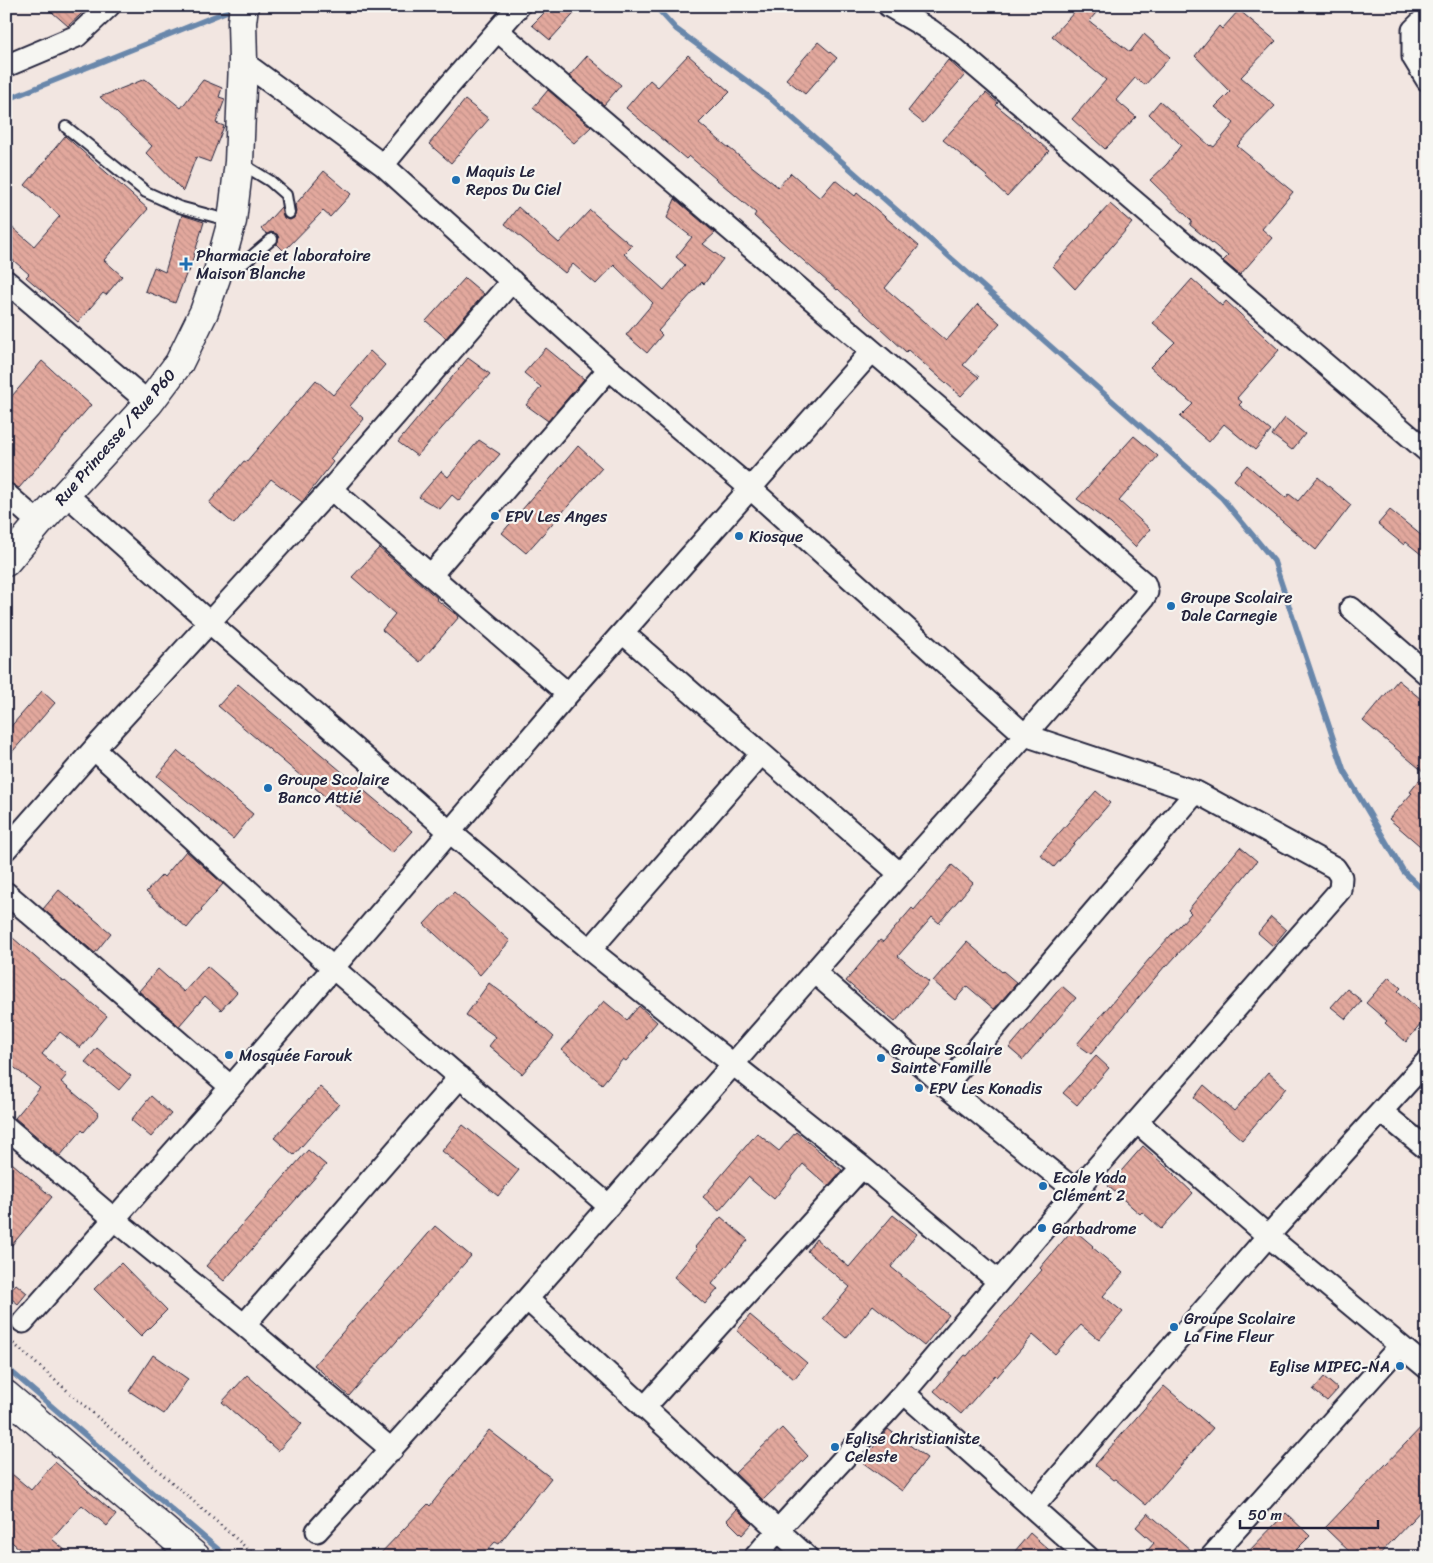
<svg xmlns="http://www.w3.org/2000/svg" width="1433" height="1563" viewBox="0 0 1433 1563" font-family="Sriracha,sans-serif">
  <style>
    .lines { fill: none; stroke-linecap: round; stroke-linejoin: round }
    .stream { stroke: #6987ab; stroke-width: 5.5 }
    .building { fill: url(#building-back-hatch); stroke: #22223b }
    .lane-casing { stroke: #22223b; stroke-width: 14 }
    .street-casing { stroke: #22223b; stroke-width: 25 }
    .secondary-casing { stroke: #22223b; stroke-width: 31 }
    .path { stroke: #22223b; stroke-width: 3; stroke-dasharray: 1 4; stroke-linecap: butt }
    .lane { stroke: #f6f6f2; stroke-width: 10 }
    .street { stroke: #f6f6f2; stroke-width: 21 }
    .secondary { stroke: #f6f6f2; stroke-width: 28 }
    .poi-dot { fill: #1f6fb2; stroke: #f6f6f2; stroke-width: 2 }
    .labels { text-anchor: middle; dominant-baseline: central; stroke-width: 4.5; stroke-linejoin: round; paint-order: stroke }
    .poi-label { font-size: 16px; fill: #22223b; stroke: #f6f6f2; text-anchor: start }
    .street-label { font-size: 16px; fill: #22223b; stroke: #f6f6f2 }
  </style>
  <defs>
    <pattern id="building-back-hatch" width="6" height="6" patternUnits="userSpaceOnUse" patternTransform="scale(1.25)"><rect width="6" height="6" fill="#e2a89d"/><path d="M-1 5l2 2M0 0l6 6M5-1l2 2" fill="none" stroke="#c29088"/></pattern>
  </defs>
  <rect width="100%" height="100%" fill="#f2e6e1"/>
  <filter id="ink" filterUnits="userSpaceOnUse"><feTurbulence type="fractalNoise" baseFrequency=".02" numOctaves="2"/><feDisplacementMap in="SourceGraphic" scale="10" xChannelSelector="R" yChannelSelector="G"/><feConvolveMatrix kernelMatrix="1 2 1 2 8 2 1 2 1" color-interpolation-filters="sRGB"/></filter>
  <g filter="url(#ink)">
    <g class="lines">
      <path class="stream" d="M 655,6 L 676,29 L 770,98 L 1222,498 L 1274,561 L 1344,771 L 1404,872 L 1427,894
        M 6,100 L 235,8
        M 6,1367 L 227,1557"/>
    </g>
    <path class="building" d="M 45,6 L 90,6 L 68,26 Z
      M 551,6 L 581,6 L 550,40 L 532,25 Z
      M 1080,6 L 1102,6 L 1089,21 L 1130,52 L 1144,34 L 1170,57 L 1145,85 L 1135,78 L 1116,100 L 1136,117 L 1105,149 L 1072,119 L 1106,80 L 1052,36 Z
      M 1239,10 L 1276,41 L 1241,77 L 1275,106 L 1237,146 L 1293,192 L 1262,229 L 1272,238 L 1240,275 L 1223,261 L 1228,256 L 1190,225 L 1192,221 L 1150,180 L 1167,164 L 1181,145 L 1149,114 L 1160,101 L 1210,146 L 1211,145 L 1214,147 L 1234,123 L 1215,107 L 1230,92 L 1195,56 L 1219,26 L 1222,29 Z
      M 818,42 L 837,58 L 805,94 L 786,79 Z
      M 688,55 L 730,92 L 699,123 L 719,140 L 778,187 L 791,173 L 820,198 L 835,180 L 855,196 L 857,193 L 919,246 L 885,288 L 946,341 L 978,304 L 1000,323 L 963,365 L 979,377 L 961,396 L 908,350 L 906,352 L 838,289 L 837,290 L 779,239 L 754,216 L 756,213 L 689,156 L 686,159 L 626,108 L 650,80 L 658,87 Z
      M 587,56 L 621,85 L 604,105 L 569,76 Z
      M 948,60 L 965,75 L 923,123 L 908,111 Z
      M 145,79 L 181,108 L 203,80 L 222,88 L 219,97 L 225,99 L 216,123 L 224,126 L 210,162 L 196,157 L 183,191 L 146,153 L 152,146 L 100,97 Z
      M 548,90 L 591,127 L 574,143 L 533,108 Z
      M 986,93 L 998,103 L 996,105 L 1012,118 L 1049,151 L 1007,196 L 987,178 L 988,177 L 943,140 Z
      M 465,100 L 489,119 L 451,163 L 429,144 Z
      M 65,136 L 148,209 L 104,260 L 122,276 L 106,295 L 103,293 L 78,322 L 26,277 L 29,274 L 6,254 L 6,222 L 34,246 L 60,216 L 25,185 L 47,159 L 46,159 Z
      M 324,171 L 351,194 L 330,217 L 323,211 L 284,251 L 277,244 L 279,238 L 277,234 L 271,232 L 267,234 L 261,229 L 281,207 L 284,218 L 290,220 L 294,218 L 296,212 L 295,205 Z
      M 675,199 L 715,233 L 703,244 L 723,259 L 704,284 L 702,282 L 658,331 L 662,335 L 647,353 L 626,335 L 653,303 L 614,265 L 596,284 L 573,264 L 565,273 L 505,224 L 518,207 L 559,243 L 590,210 L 632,246 L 624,254 L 664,290 L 685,265 L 676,257 L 692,237 L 667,218 Z
      M 1110,204 L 1132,223 L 1075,289 L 1053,266 Z
      M 182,215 L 204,222 L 189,272 L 187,272 L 175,303 L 145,291 L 154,267 L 165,272 Z
      M 465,278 L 484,294 L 446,338 L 426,321 Z
      M 1192,279 L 1222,306 L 1226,301 L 1279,350 L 1237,398 L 1242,402 L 1239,405 L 1271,431 L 1255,450 L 1224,424 L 1209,442 L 1180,417 L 1193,404 L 1150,367 L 1175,342 L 1153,323 Z
      M 546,348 L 584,379 L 548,421 L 526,405 L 541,387 L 524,373 Z
      M 370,351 L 385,365 L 350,406 L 364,419 L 330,459 L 333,462 L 302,502 L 271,479 L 234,524 L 209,503 L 244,461 L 246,462 L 316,380 L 333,395 Z
      M 468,358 L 490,374 L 417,456 L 398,442 Z
      M 42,361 L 91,405 L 19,488 L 6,481 L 6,403 Z
      M 1285,418 L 1305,434 L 1292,450 L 1272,435 Z
      M 1134,436 L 1158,456 L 1119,501 L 1150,529 L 1135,547 L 1111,524 L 1077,499 Z
      M 479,440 L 500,454 L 459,501 L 452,495 L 440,509 L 419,497 L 441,471 L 448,477 Z
      M 578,446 L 602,468 L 526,553 L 502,533 L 539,490 L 540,491 Z
      M 1247,465 L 1286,498 L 1289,494 L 1298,501 L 1318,477 L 1351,505 L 1316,550 L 1234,480 Z
      M 1390,510 L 1427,540 L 1427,559 L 1406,542 L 1404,545 L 1378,524 Z
      M 379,548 L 437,598 L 436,599 L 459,617 L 420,662 L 382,630 L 395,614 L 352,577 Z
      M 1398,680 L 1427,704 L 1427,852 L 1389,819 L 1412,793 L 1410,792 L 1425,773 L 1363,721 Z
      M 238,684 L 412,831 L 392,853 L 218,706 Z
      M 42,691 L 55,703 L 6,759 L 6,732 Z
      M 178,751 L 253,814 L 233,839 L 157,776 Z
      M 1096,791 L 1110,803 L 1054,867 L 1040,855 Z
      M 1240,847 L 1257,861 L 1207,922 L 1166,967 L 1165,966 L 1091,1054 L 1077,1044 L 1150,958 L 1191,913 L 1188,910 Z
      M 186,851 L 223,884 L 201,909 L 202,910 L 187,928 L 146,892 L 162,875 L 164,877 Z
      M 952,865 L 973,883 L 939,923 L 932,917 L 898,956 L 929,982 L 895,1022 L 846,981 L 880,940 L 883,942 L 912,908 L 914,910 Z
      M 59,890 L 111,933 L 95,953 L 43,909 Z
      M 454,892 L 510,941 L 480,975 L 424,924 Z
      M 1271,917 L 1286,930 L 1273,946 L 1258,933 Z
      M 6,932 L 64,982 L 65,981 L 107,1016 L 80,1048 L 60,1032 L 42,1054 L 67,1075 L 61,1082 L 99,1114 L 84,1132 L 82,1130 L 60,1156 L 15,1118 L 40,1088 L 6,1061 Z
      M 967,942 L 1002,972 L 1003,971 L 1017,983 L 994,1009 L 967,986 L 955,1000 L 933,981 Z
      M 207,966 L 237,992 L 221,1010 L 205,996 L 179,1026 L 139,991 L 158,969 L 184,992 Z
      M 1389,977 L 1401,988 L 1398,991 L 1427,1017 L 1406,1042 L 1385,1023 L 1387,1021 L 1366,1003 Z
      M 489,983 L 512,1000 L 554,1037 L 522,1074 L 489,1046 L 496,1037 L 466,1015 Z
      M 1062,986 L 1076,998 L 1023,1060 L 1009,1048 Z
      M 1347,989 L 1362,1001 L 1346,1019 L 1331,1007 Z
      M 604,1001 L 627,1020 L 639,1006 L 657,1022 L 645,1036 L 647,1037 L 626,1061 L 623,1059 L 602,1084 L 562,1050 Z
      M 97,1048 L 131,1076 L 119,1090 L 85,1062 Z
      M 1096,1056 L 1109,1068 L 1077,1105 L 1063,1093 Z
      M 1268,1072 L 1286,1088 L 1242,1140 L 1194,1098 L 1204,1085 L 1234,1111 Z
      M 320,1087 L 339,1104 L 294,1155 L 274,1138 Z
      M 151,1096 L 171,1114 L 151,1137 L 131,1120 Z
      M 463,1125 L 519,1170 L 498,1196 L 442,1151 Z
      M 796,1132 L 842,1170 L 828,1186 L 803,1164 L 774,1199 L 748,1177 L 719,1211 L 703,1197 L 757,1133 L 779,1151 Z
      M 1143,1146 L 1174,1174 L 1174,1175 L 1193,1193 L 1161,1229 L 1142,1212 L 1140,1214 L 1108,1186 Z
      M 308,1150 L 326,1165 L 224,1281 L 206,1266 Z
      M 6,1158 L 52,1197 L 6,1252 L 6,1203 L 13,1195 L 6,1189 Z
      M 893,1215 L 917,1234 L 891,1267 L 949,1315 L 924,1346 L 873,1305 L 846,1338 L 823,1319 L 850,1287 L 807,1251 L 816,1239 L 849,1267 Z
      M 721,1217 L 748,1240 L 712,1284 L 718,1289 L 705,1304 L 674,1277 L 697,1249 L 695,1247 Z
      M 435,1226 L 471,1256 L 349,1396 L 314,1365 Z
      M 1073,1229 L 1093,1246 L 1092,1247 L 1123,1273 L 1103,1296 L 1123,1312 L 1099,1340 L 1081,1325 L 1055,1354 L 1033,1335 L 997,1377 L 995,1375 L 961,1414 L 934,1391 L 965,1355 L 967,1356 L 1042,1270 L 1040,1268 Z
      M 121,1263 L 167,1310 L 141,1336 L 94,1289 Z
      M 16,1284 L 27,1293 L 18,1304 L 7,1295 Z
      M 750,1315 L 807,1363 L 794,1379 L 737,1331 Z
      M 153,1355 L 188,1379 L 164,1414 L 129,1391 Z
      M 247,1375 L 302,1424 L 278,1451 L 222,1402 Z
      M 1324,1377 L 1338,1389 L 1327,1401 L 1313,1390 Z
      M 1164,1386 L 1213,1428 L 1146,1505 L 1115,1479 L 1113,1480 L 1095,1465 Z
      M 1427,1421 L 1427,1504 L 1377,1557 L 1355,1557 L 1325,1528 Z
      M 782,1428 L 808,1456 L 763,1500 L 735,1473 Z
      M 888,1429 L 927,1458 L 902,1491 L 862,1462 Z
      M 489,1430 L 551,1478 L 499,1544 L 495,1542 L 481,1557 L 377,1557 L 428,1504 L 430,1506 Z
      M 55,1462 L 116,1515 L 107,1526 L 82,1505 L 52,1539 L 73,1557 L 29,1557 L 6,1537 L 6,1469 L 31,1490 Z
      M 737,1509 L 752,1524 L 742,1535 L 727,1520 Z
      M 1148,1513 L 1199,1557 L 1142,1557 L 1154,1543 L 1136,1527 Z
      M 1286,1513 L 1310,1536 L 1289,1557 L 1243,1557 Z
      M 1030,1533 L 1057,1557 L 1010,1557 Z"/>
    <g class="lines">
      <g class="lane-casing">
        <path id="lane" d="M 66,127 L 146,192 L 179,207 L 231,221
          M 242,164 L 270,181 L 286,195 L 289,213
          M 223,270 L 245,262 L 272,239"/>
      </g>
      <g class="street-casing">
        <path id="street" d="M 889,6 L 930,30 L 953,47 L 1427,451
          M 1427,16 L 1413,30 L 1413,57 L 1427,80
          M 243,62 L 383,165 L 609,369 L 750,488 L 1025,735 L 1196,792 L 1335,868 L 1341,877 L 1340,890 L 1076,1191 L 904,1393 L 778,1530 L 755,1557
          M 6,66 L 77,36 L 109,6
          M 383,165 L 447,88 L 519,6
          M 6,281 L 149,403
          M 331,489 L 568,694
          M 6,494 L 39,523
          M 66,494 L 209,622 L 450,832 L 590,950 L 862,1167 L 998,1281
          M 431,575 L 609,369
          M 1351,608 L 1427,674
          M 623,633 L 900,874
          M 94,749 L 333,968 L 609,1206
          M 6,849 L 94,749 L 331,489 L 512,281
          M 6,893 L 231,1087
          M 590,950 L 761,754
          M 814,972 L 945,1086 L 1076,1191
          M 945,1086 L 1196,792
          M 1382,1112 L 1427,1149
          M 1137,1122 L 1268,1236 L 1427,1368
          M 6,1127 L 114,1219 L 244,1325 L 392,1450
          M 527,1299 L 807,1557
          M 23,1322 L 231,1087 L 568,694 L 872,351
          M 244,1325 L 460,1077
          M 904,1393 L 1088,1557
          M 644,1408 L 862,1167
          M 1033,1507 L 1268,1236 L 1427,1061
          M 317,1531 L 527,1299 L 900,874 L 1025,735 L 1143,599 L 1147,592 L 1145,584 L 498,31
          M 1211,1557 L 1400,1346"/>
      </g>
      <g class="secondary-casing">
        <path id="secondary" d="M 6,562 L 39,523 L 149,403 L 179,363 L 204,312 L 218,272 L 232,221 L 239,162 L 243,62 L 242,22 L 244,6
          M 6,1395 L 196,1557"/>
      </g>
      <path class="path" d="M 6,1337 L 257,1557"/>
      <use href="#lane" class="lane"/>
      <use href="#street" class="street"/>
      <use href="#secondary" class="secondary"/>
    </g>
  </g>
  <g class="poi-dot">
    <circle cx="456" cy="180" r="5"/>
    <path d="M183.5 256.5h5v5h5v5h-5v5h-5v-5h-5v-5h5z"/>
    <circle cx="495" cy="516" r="5"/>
    <circle cx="739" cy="536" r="5"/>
    <circle cx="1171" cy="606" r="5"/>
    <circle cx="268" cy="788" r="5"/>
    <circle cx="229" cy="1055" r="5"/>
    <circle cx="881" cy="1058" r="5"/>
    <circle cx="919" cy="1088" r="5"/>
    <circle cx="1043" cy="1186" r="5"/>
    <circle cx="1042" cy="1228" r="5"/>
    <circle cx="1174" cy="1327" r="5"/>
    <circle cx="1400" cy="1366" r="5"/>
    <circle cx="835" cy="1447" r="5"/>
  </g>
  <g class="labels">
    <g class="poi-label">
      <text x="466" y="171">Maquis Le<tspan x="466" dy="18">Repos Du Ciel</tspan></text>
      <text x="196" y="255">Pharmacie et laboratoire<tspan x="196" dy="18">Maison Blanche</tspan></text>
      <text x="505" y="516">EPV Les Anges</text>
      <text x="749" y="536">Kiosque</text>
      <text x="1181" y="597">Groupe Scolaire<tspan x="1181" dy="18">Dale Carnegie</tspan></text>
      <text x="278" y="779">Groupe Scolaire<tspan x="278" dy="18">Banco Attié</tspan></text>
      <text x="891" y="1049">Groupe Scolaire<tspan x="891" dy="18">Sainte Famille</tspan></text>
      <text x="239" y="1055">Mosquée Farouk</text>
      <text x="929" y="1088">EPV Les Konadis</text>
      <text x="1053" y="1177">Ecole Yada<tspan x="1053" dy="18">Clément 2</tspan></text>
      <text x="1052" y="1228">Garbadrome</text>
      <text x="1184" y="1318">Groupe Scolaire<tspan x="1184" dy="18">La Fine Fleur</tspan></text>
      <text x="1390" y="1366" text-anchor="end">Eglise MIPEC-NA</text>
      <text x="845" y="1438">Eglise Christianiste<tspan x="845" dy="18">Celeste</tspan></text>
    </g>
    <g class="street-label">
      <text transform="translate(115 437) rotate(-49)">Rue Princesse / Rue P60</text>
    </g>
  </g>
  <rect width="1433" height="1563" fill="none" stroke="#f6f6f2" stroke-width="25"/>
  <rect x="12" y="12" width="1408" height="1538" fill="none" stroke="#22223b" stroke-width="2" filter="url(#ink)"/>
  <path d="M1240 1520v8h138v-8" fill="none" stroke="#22223b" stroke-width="2.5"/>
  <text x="1248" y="1520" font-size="15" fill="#22223b" stroke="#f6f6f2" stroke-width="4" paint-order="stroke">50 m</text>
</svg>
